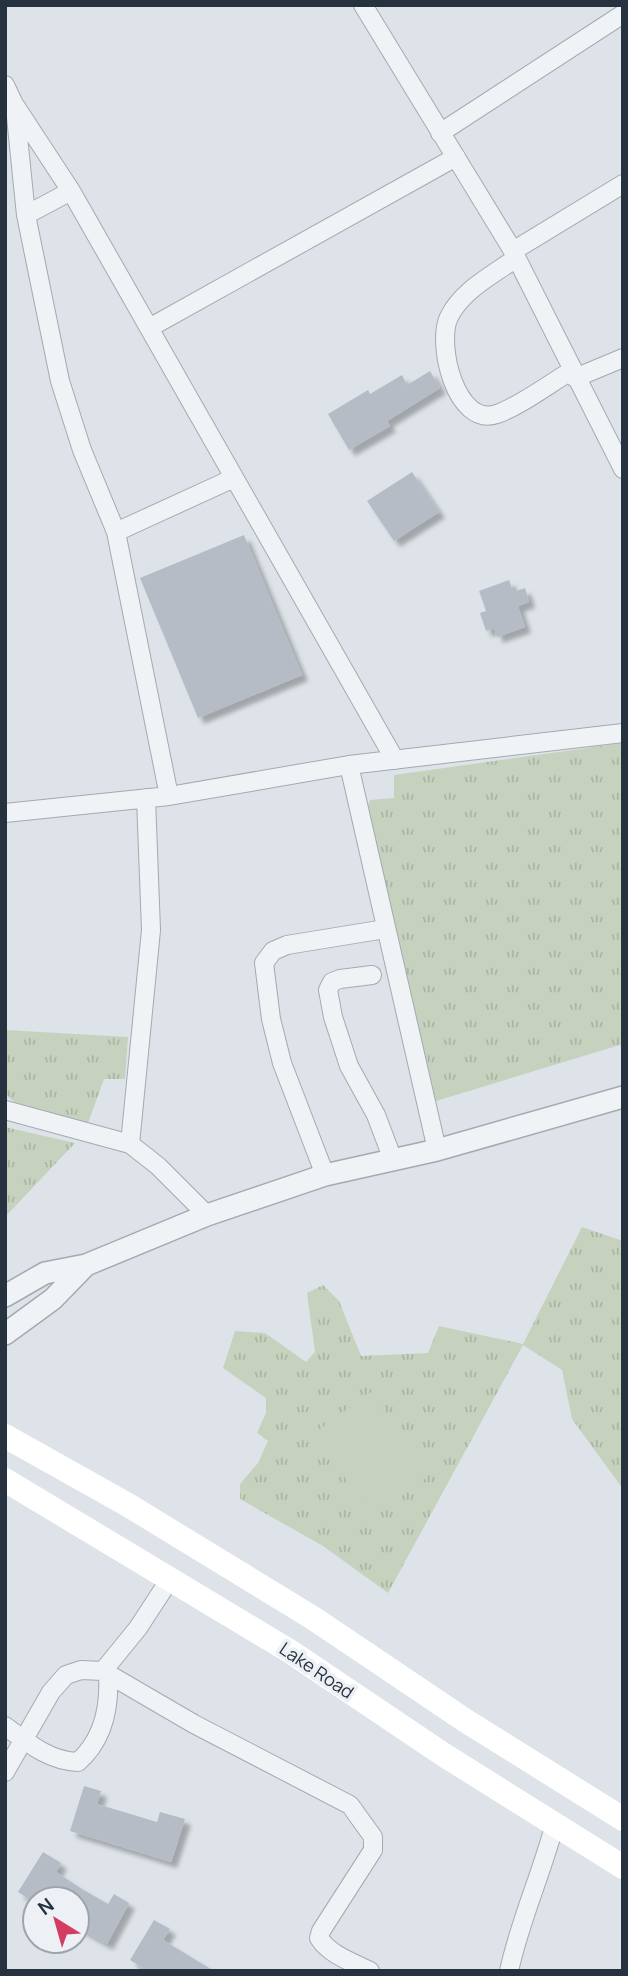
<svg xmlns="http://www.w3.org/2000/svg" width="628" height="1976" viewBox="0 0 628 1976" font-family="Manrope,sans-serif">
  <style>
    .grass { fill: url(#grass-tufts) }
    .pitch { fill: #c6d2be }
    .building { fill: #b5bcc5; filter: url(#shadow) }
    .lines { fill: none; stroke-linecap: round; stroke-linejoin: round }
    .minor-casing { stroke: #a2aab2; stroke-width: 20 }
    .tertiary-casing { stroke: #a2aab2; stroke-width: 24 }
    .minor { stroke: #f0f3f6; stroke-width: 18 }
    .tertiary { stroke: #f0f3f6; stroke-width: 21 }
    .secondary { stroke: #fff; stroke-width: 24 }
    .labels { text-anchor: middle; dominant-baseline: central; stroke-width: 7; stroke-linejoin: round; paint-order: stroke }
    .street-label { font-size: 18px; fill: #26323f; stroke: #edf1f5 }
  </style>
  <defs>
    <pattern id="grass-tufts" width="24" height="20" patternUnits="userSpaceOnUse" patternTransform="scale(1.75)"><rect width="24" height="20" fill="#c6d2be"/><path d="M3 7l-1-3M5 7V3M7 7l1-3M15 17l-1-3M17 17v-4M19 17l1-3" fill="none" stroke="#aab5a4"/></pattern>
    <filter id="shadow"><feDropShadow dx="6" dy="6" stdDeviation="2" flood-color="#0004"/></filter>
  </defs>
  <rect width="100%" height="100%" fill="#dde3e8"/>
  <path class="grass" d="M 623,743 L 623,1044 L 436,1101 L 366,811 L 370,800 L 394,798 L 394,775 Z
    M 5,1030 L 128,1037 L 125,1079 L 104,1079 L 87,1126 L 14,1102 L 5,1093 Z
    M 5,1127 L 75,1143 L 5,1217 Z
    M 582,1227 L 623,1241 L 623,1489 L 572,1419 L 562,1370 L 523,1345 L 388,1593 L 323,1546 L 240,1499 L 240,1484 L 258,1463 L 268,1441 L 257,1433 L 266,1413 L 266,1398 L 223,1368 L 235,1331 L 265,1333 L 306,1362 L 315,1352 L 307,1293 L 323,1285 L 339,1301 L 361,1356 L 428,1353 L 439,1326 L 523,1344 Z"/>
  <path class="pitch" d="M 371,1392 L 431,1474 L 374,1517 L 313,1434 Z"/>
  <path class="building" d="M 430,371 L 440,388 L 387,421 L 390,426 L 349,450 L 328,414 L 368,390 L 370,394 L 402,375 L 407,385 Z
    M 412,472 L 439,512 L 394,541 L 367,501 Z
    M 244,535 L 302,675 L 198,718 L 140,578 Z
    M 509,580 L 513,592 L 525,588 L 529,602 L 518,606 L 525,627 L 497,637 L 494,628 L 486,631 L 480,613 L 486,611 L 479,591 Z
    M 84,1786 L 101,1791 L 97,1804 L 157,1822 L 160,1812 L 185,1819 L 171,1862 L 70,1831 Z
    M 43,1852 L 61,1863 L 56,1872 L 82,1889 L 108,1904 L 114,1894 L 129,1903 L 107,1944 L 77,1927 L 77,1899 L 29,1899 L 18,1892 Z
    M 154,1920 L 170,1929 L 163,1940 L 214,1971 L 148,1971 L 130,1960 Z"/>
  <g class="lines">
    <g class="minor-casing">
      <path id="minor" d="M 363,5 L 513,251 L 623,469
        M 5,85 L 14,104 L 71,191 L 395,760
        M 15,107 L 26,215
        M 440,133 L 623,14
        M 71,191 L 26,215 L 60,381 L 82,450 L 116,532 L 169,796
        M 513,251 L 623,184
        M 516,258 C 493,275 462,290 449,317 C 436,344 456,428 497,414 C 520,406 549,384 571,371
        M 149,328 L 456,157
        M 575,378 L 623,358
        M 116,532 L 234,478
        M 349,765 L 437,1150
        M 5,813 L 169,796 L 349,765 L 623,733
        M 372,975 L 340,979 L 332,982 L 328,990 L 333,1017 L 349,1066 L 376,1115 L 393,1160
        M 5,1110 L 130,1144 L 158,1166 L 207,1215
        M 130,1144 L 151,930 L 146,798
        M 325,1175 L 282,1063 L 271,1019 L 264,963 L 273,951 L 287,945 L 385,929
        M 103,1671 L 138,1628 L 170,1579
        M 5,1726 C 28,1743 49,1761 78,1762 C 103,1740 110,1707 108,1674
        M 5,1772 L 51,1692 L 66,1675 L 81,1670 L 103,1671 L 194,1724 L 350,1805 L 373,1837 L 373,1850 L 321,1931 L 319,1938 C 330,1955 352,1962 370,1971
        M 509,1971 C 520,1920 542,1873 555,1823"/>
    </g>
    <g class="tertiary-casing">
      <path id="tertiary" d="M 5,1296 L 45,1273 L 86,1265 L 207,1215 L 325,1175 L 437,1150 L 623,1097
        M 5,1334 L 53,1299 L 86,1265"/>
    </g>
    <use href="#minor" class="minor"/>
    <use href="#tertiary" class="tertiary"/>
    <path class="secondary" d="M 5,1436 L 128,1505 L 313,1618 L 466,1721 L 623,1819
      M 5,1480 L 291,1652 L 444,1755 L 623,1867"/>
  </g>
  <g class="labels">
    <g class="street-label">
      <text transform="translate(317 1670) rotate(34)">Lake Road</text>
    </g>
  </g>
  <rect width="628" height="1976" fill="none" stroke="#26323f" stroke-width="14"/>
  <g transform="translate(56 1920) rotate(323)"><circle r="33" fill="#edf1f5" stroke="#9da5ac" stroke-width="2"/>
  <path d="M0-5L12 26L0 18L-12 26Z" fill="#d33d64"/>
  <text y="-10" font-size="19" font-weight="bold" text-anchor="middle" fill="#26323f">N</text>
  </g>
</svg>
